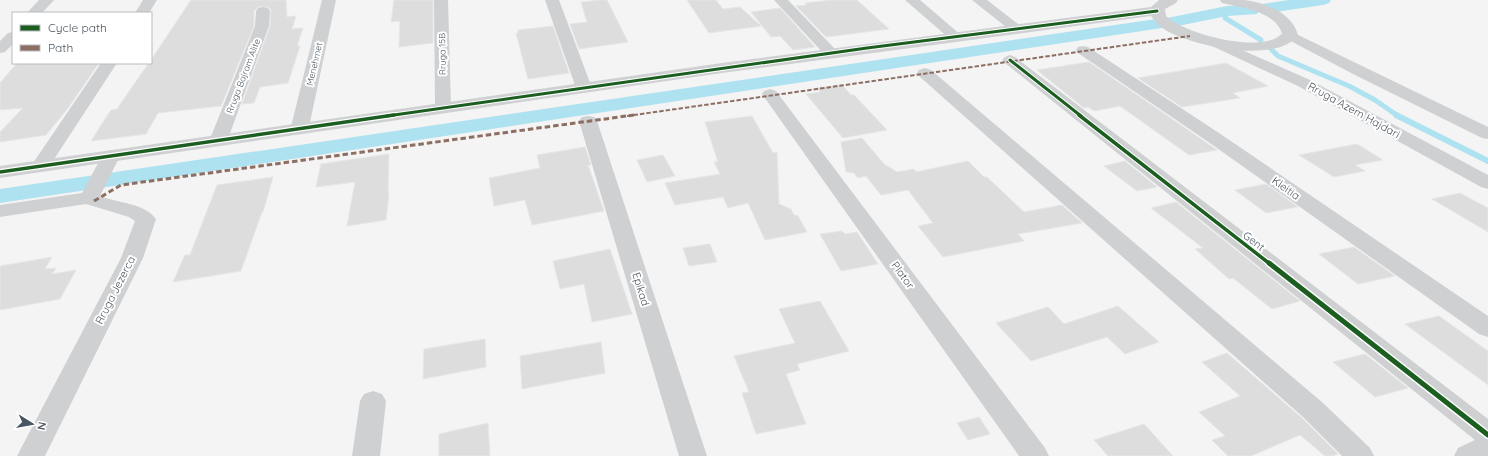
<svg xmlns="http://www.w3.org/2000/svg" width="1488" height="456" viewBox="0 0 1488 456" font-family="Quicksand,sans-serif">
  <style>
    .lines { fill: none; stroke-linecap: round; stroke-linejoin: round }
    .stream-far1 { stroke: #aee2f0; stroke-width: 5 }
    .stream { stroke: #aee2f0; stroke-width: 6 }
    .canal { fill: #aee2f0; fill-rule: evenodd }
    .building { fill: #ddddde; stroke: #e5e6e7 }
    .minor { fill: #ced0d2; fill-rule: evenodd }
    .tertiary { fill: #ced0d2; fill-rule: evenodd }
    .quiet-far1 { stroke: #8d6e63; stroke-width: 2; stroke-dasharray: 4.5 2; stroke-linecap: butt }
    .quiet { stroke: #8d6e63; stroke-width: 3; stroke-dasharray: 5.5 3; stroke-linecap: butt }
    .cycleway-far2-casing { stroke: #fff; stroke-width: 5 }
    .cycleway-far1-casing { stroke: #fff; stroke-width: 6 }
    .cycleway-casing { stroke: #fff; stroke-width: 8 }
    .cycleway-far2 { stroke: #1b5e20; stroke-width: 3 }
    .cycleway-far1 { stroke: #1b5e20; stroke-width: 3.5 }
    .cycleway { stroke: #1b5e20; stroke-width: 5 }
    .labels { text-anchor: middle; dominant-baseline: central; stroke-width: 4; stroke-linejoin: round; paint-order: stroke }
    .far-street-label { font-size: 9px; fill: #4a5661; stroke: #fff }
    .street-label { font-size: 11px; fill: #4a5661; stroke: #fff }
  </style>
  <rect width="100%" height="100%" fill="#f4f4f4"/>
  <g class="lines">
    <path class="stream-far1" d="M 1227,11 L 1225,18 L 1261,40
      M 1270,48 L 1278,56 L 1349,86 L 1375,100 L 1398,116"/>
    <path class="stream" d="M 1396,115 L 1488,161"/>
    <path class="canal" d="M 1289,0 L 1331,0 L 1329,3 L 1323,5 L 1268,13 L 1262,12 L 1260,8 L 1262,4 Z
      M 1251,5 L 1257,6 L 1259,10 L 1257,14 L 1227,16 L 1173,27 L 1167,26 L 1164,22 L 1167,18 L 1227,6 Z
      M 1156,19 L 1162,20 L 1165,24 L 1162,28 L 0,203 L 0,189 Z"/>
  </g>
  <path class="building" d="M 191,0 L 286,0 L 287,17 L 296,16 L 292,29 L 303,28 L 297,46 L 300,46 L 288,83 L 260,87 L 254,103 L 242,104 L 270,26 L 271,10 L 268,7 L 258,7 L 254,11 L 254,26 L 221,106 L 158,113 L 146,134 L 91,141 L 111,110 L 117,109 L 141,74 L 149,63 L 151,63 L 151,60 Z
    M 394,0 L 433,0 L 433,43 L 399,47 L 400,21 L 391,22 Z
    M 600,0 L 607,0 L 628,42 L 579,49 L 570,24 L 587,22 L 581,2 Z
    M 687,0 L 716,0 L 723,9 L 740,7 L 761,26 L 709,33 Z
    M 831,0 L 857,0 L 889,29 L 826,37 L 796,6 L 807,5 L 805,3 Z
    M 780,8 L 815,47 L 793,50 L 780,36 L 771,37 L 751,12 Z
    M 553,26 L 569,73 L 528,79 L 516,33 L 518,33 L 518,30 Z
    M 1089,62 L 1162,112 L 1217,150 L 1189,155 L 1120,106 L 1094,111 L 1088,107 L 1084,108 L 1037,70 Z
    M 17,63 L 99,63 L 68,108 L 46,135 L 0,142 L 0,132 L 23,108 L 0,110 L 0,83 Z
    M 1226,63 L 1268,86 L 1233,93 L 1240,98 L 1182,107 L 1138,78 Z
    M 842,85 L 851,95 L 854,95 L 887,130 L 843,138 L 806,94 L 820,92 L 817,88 Z
    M 752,116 L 773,153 L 777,152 L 779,204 L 791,209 L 794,215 L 798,216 L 807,232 L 765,240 L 748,203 L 728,208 L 723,197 L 675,205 L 665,183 L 720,174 L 714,162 L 718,162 L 705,122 Z
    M 862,138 L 884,164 L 897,172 L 914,169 L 916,172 L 968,161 L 984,177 L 987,177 L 1024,212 L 1062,205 L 1082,223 L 1018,234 L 1024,241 L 943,257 L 918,226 L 933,223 L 908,190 L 881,195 L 866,176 L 858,178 L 854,173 L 846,172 L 841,142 Z
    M 1357,144 L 1383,160 L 1355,165 L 1365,171 L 1334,177 L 1299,155 Z
    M 585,147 L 591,165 L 588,165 L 604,211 L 532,225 L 525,200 L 494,206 L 489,178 L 540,168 L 537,155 Z
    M 389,154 L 388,193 L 389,193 L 386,220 L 347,226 L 355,182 L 316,187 L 321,164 Z
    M 663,155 L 675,176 L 647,182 L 637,160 Z
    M 1125,161 L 1157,187 L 1137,191 L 1104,166 Z
    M 273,177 L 263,212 L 262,212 L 241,271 L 173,282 L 185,255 L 190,255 L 217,185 Z
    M 1266,184 L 1298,207 L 1266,213 L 1235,190 Z
    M 1460,193 L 1488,208 L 1488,232 L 1432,199 Z
    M 1176,202 L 1300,301 L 1272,309 L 1233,278 L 1229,279 L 1195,249 L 1203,248 L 1151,208 Z
    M 842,231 L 845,234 L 857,232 L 878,264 L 841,271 L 820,234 Z
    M 710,244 L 717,262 L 689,266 L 683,248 Z
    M 1354,247 L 1395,276 L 1358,284 L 1319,254 Z
    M 610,249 L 632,314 L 592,322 L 584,284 L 560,289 L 553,261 Z
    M 52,257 L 45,269 L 56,268 L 52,274 L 76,270 L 60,299 L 0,310 L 0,266 Z
    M 820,301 L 849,351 L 797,364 L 800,370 L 786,374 L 806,424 L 756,434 L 742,393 L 749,392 L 734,356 L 795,343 L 779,309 Z
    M 1118,306 L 1159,342 L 1125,354 L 1107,337 L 1031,361 L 996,323 L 1048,307 L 1064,324 Z
    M 1439,316 L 1488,351 L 1488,385 L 1405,324 Z
    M 485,339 L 486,367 L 423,379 L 424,349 Z
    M 601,342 L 605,373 L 522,389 L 520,356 Z
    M 1227,353 L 1302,418 L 1338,454 L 1332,456 L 1325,456 L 1300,435 L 1251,456 L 1228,456 L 1212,440 L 1225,436 L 1199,412 L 1240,396 L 1202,362 Z
    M 1365,354 L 1408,388 L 1375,397 L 1333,362 Z
    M 979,417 L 990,434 L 968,440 L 957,423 Z
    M 488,423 L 490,456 L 439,456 L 439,434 Z
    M 1144,424 L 1173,456 L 1108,456 L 1094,440 Z"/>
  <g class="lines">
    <path class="minor" d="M 39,0 L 54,0 L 42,13 L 27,13 Z
      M 143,0 L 157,0 L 149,13 L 135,13 Z
      M 322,0 L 336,0 L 309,127 L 306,131 L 300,132 L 294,131 L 291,127 Z
      M 434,0 L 448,0 L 451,107 L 449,111 L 443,112 L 437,111 L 435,107 Z
      M 545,0 L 559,0 L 592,88 L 590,91 L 584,93 L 578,91 L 576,88 Z
      M 774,0 L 788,0 L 835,49 L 838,52 L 835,55 L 830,57 L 825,55 Z
      M 905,0 L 920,0 L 962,36 L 960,39 L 955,40 L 950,39 Z
      M 972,0 L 987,0 L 1023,28 L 1021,31 L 1016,32 L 1011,31 Z
      M 263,7 L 268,8 L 270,11 L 269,26 L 228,139 L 225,143 L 219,144 L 213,143 L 210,139 L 255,26 L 256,11 L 258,8 Z
      M 1290,31 L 1488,127 L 1488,139 L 1482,138 L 1353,74 L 1285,38 L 1283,35 L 1285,32 Z
      M 13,32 L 13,44 L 5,52 L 0,53 L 0,41 L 8,33 Z
      M 1217,39 L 1310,80 L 1488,175 L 1488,189 L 1481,187 L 1298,86 L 1212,46 L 1210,43 L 1212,40 Z
      M 1083,46 L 1088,47 L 1219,133 L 1488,316 L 1488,337 L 1479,334 L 1207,141 L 1078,53 L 1076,50 L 1078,47 Z
      M 1010,55 L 1015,57 L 1488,419 L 1488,456 L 1454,456 L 1458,448 L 1475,440 L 1005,63 L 1002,60 L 1005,57 Z
      M 101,63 L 117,63 L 47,170 L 40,172 L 33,170 L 31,166 Z
      M 925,68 L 931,70 L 1323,403 L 1370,448 L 1374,456 L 1342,456 L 1303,417 L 919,76 L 917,73 L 919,70 Z
      M 770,89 L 776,91 L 1045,448 L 1049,456 L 1019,456 L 762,94 L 764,91 Z
      M 588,116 L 594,117 L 597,121 L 707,456 L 679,456 L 579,121 L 582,117 Z
      M 111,150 L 118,152 L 120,156 L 100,196 C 117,203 145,203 156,219 L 143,258 L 45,456 L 17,456 L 121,258 L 135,221 L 129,217 L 86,204 L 0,217 L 0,205 L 82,193 L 102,156 L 104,152 Z
      M 373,391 L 382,394 L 386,401 L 380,456 L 352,456 L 360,401 L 364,394 Z"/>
    <path class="tertiary" d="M 1159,0 L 1178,0 L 1176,3 L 1165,9 L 1166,16 C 1185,34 1250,50 1274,39 C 1277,38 1280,35 1282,34 C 1277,12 1240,7 1222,3 L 1220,0 C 1228,0 1237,0 1245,0 C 1266,3 1292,13 1298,35 C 1277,65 1190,46 1164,29 C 1158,26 1155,21 1151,16 L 722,73 L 0,178 L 0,166 L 722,63 L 1151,7 Z"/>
    <path class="quiet-far1" d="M 627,116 L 1190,36"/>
    <path class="quiet" d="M 94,201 L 121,185 L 634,115"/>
    <g class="cycleway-far2-casing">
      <path id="cycleway-far2" d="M 1010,60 L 1081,116
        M 387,116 L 867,48 L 1157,11"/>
    </g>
    <g class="cycleway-far1-casing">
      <path id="cycleway-far1" d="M 1079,115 L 1270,264
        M 0,172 L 394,115"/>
    </g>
    <g class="cycleway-casing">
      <path id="cycleway" d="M 1269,263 L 1488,435"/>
    </g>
    <use href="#cycleway-far2" class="cycleway-far2"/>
    <use href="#cycleway-far1" class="cycleway-far1"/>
    <use href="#cycleway" class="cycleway"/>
  </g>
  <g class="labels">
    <g class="far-street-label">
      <text transform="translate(442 54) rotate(-91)">Rruga 15B</text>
      <text transform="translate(314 64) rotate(-77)">Menehmet</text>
      <text transform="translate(243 76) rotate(-69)">Rruga Bajram Alite</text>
    </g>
    <g class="street-label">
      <text transform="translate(1354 110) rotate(29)">Rruga Azem Hajdari</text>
      <text transform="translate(1286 188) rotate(35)">Kleitia</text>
      <text transform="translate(1254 241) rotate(38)">Gent</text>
      <text transform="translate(903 275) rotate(54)">Plator</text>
      <text transform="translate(641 289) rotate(73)">Epikad</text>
      <text transform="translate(115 290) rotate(-63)">Rruga Jezerca</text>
    </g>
  </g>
  <rect x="12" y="12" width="140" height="52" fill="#ffffff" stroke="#b7bbc0"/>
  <rect x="20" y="25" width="20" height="6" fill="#1b5e20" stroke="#b7bbc0"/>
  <text x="48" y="32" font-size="12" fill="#4a5661">Cycle path</text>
  <rect x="20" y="45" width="20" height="6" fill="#8d6e63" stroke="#b7bbc0"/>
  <text x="48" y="52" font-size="12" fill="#4a5661">Path</text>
  <g transform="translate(32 424) rotate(101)" stroke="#ffffff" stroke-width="3" paint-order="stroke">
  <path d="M0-3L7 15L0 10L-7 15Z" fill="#4a5661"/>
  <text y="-6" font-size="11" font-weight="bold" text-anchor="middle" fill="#4a5661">N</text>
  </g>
</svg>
